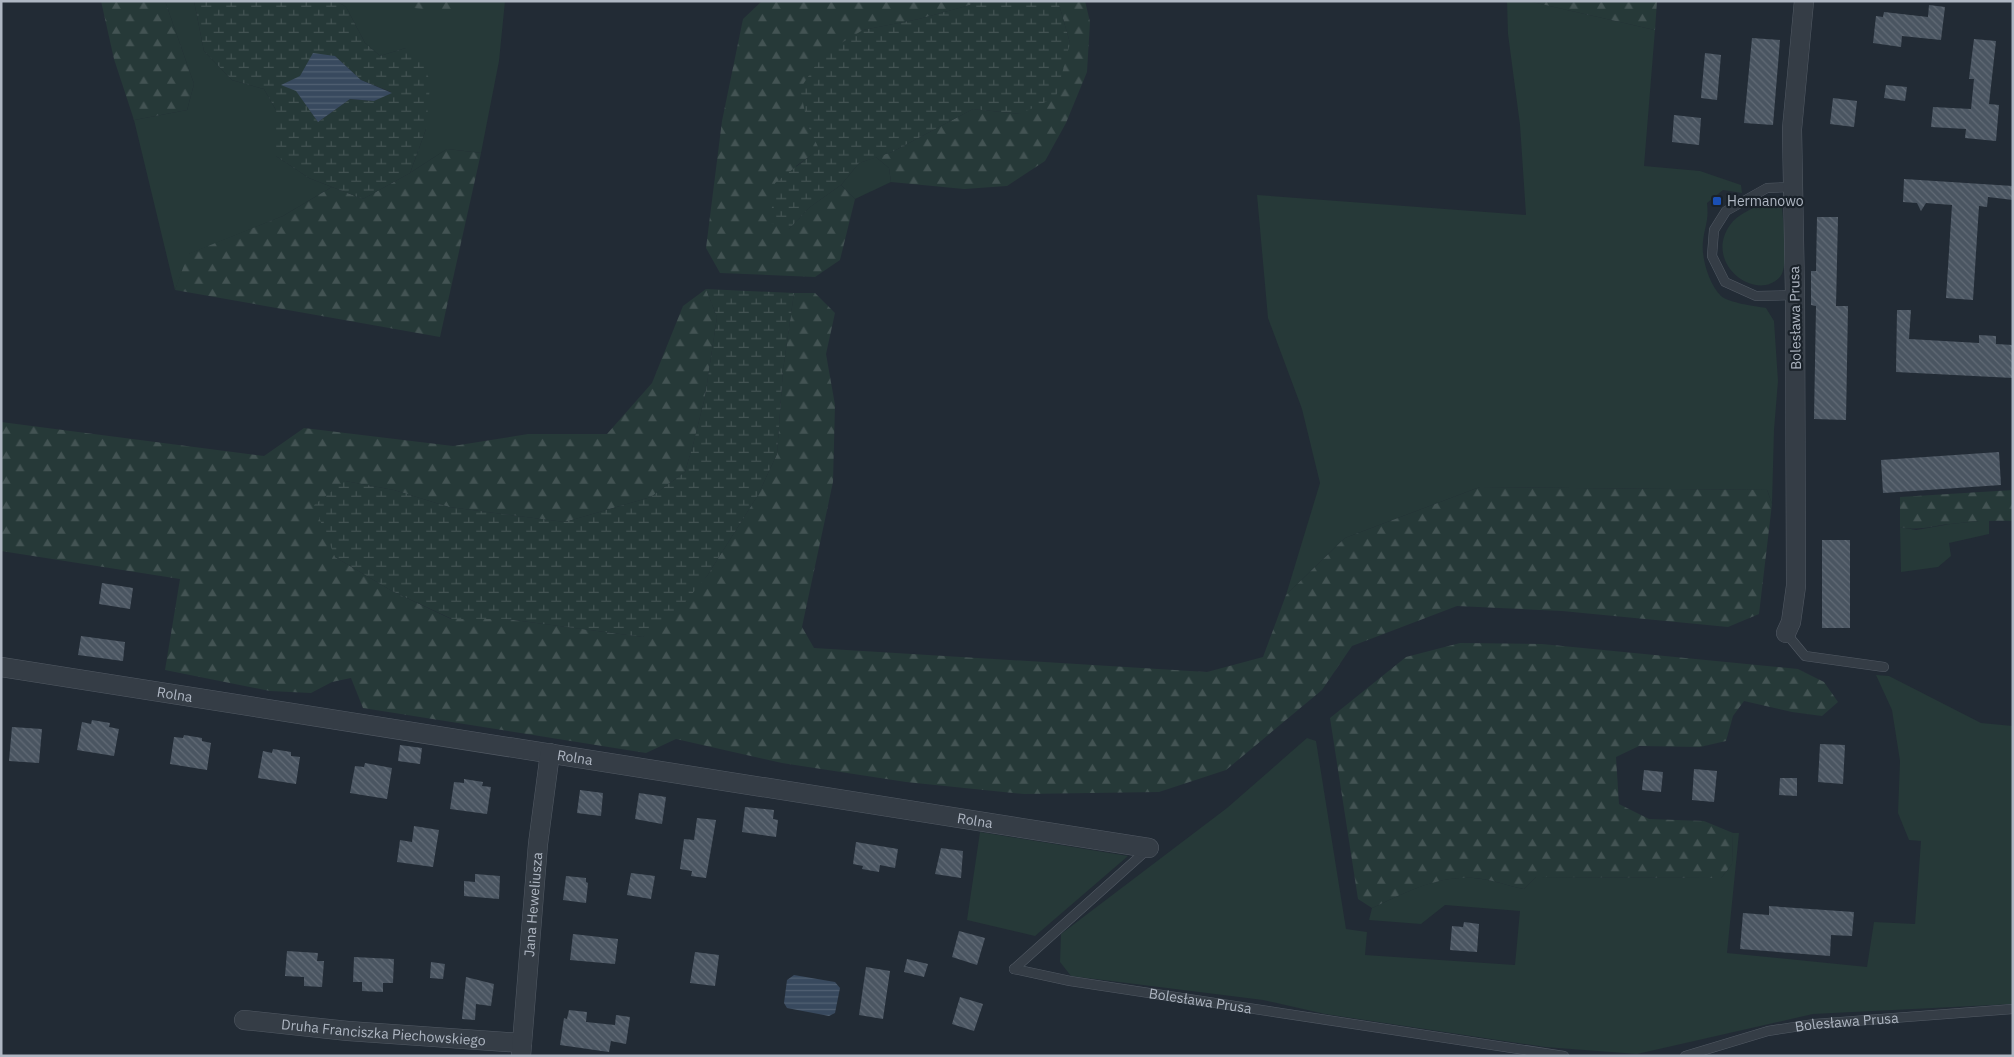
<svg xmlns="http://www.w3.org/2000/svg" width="2014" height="1057" viewBox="0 0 2014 1057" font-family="'IBM Plex Sans',sans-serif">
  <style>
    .grass { fill: #263938 }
    .forest { fill: url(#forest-firs) }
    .wetland { fill: url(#wetland-marsh); fill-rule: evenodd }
    .water { fill: url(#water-rules) }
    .building { fill: url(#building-back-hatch) }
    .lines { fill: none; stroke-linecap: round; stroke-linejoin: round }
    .lane-casing { stroke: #525a64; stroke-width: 10 }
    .street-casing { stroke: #525a64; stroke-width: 20 }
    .lane { stroke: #353d46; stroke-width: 9 }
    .street { stroke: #353d46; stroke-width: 19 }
    .transit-dot { fill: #1a4fb4; stroke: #1a222a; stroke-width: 2 }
    .labels { text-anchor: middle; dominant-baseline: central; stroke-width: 4.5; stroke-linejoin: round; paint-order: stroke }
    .poi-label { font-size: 14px; fill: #afb7c3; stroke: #1a222a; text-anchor: start }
    .street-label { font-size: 14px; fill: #afb7c3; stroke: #1a222a }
  </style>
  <defs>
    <pattern id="forest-firs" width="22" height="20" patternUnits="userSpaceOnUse" patternTransform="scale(1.25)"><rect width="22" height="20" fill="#263938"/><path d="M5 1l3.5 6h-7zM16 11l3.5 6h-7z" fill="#435353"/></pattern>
    <pattern id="wetland-marsh" width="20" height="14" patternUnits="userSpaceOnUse" patternTransform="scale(1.25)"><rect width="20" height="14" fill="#263938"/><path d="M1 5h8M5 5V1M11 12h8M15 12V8" fill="none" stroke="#435353"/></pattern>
    <pattern id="water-rules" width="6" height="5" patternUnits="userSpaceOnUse" patternTransform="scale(1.25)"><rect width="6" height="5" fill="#38495e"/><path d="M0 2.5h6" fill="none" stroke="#526173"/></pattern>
    <pattern id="building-back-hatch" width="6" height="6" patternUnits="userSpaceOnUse" patternTransform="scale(1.25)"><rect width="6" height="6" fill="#4a5561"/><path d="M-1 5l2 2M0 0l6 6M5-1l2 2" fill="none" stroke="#626b76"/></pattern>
  </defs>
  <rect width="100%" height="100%" fill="#222b35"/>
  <path class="grass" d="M 165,1 L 194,1 L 204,51 L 232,80 L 264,89 L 276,110 L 276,156 L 309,178 L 332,187 L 283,216 L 189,254 L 175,290 L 134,120 L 187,110 L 194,84 Z
    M 336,1 L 505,1 L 499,61 L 481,153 L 447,149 L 410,173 L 426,129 L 406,48 L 380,56 L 365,43 L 346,7 Z
    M 1507,1 L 1528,1 L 1655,30 L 1644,166 L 1700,171 L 1741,185 L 1742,193 L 1723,190 L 1707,203 C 1709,221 1705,225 1703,241 C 1701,258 1709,284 1721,296 C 1729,303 1755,306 1766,308 L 1774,321 L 1778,381 L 1774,430 L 1772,504 L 1767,490 L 1480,487 L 1345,538 L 1286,595 L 1320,483 L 1302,409 L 1268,318 L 1257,195 L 1526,215 L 1520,125 L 1508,34 Z
    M 876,157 L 889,168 L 891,182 L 855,199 L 841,185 L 859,163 Z
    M 1765,202 L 1774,202 L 1782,207 C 1783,222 1790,268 1779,278 C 1755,302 1703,263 1730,225 C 1736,215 1754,208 1765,202 Z
    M 1989,520 L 1989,534 L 1949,543 L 1951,556 L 1938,567 L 1901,572 L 1900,527 L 1916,530 L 1950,524 Z
    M 1876,675 L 1889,676 L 1981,723 L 2013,726 L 2013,1004 L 1813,1014 L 1637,1054 L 1545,1047 L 1325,1014 L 1263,1000 L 1071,976 L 1060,962 L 1061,934 L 1227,808 L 1307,738 L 1316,741 L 1346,929 L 1367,932 L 1365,955 L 1515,965 L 1520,911 L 1445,905 L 1421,924 L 1369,920 L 1372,908 C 1404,893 1437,875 1474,878 C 1491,879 1508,886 1524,889 L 1536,877 L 1721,878 L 1732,864 L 1733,833 L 1739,833 L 1727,953 L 1867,967 L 1874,922 L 1915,924 L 1921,841 L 1909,840 L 1898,813 L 1900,761 L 1892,710 Z
    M 980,832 L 1128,856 L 1035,936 L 967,920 Z"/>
  <path class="forest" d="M 101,1 L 165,1 L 194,84 L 187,110 L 134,120 L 114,59 Z
    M 412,1 L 459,1 L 449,12 L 414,8 Z
    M 762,1 L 976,1 L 970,5 L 919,19 L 863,30 L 808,126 L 820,149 L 796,166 L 789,229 L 810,207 L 841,185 L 855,199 L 840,260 L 815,277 L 720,273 L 706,248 L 722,121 L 743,19 Z
    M 1058,1 L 1085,1 L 1090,22 L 1087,72 L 1066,123 L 1045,161 L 1007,186 L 964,189 L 891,182 L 889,168 L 876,157 L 892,152 L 973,109 L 1020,114 L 1070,43 Z
    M 1528,1 L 1657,1 L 1655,30 Z
    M 447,149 L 481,153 L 440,337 L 175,290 L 188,254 L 283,216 L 332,187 L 363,199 L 410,173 Z
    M 706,289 L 717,317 L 705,397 L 693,445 L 685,472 L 651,497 L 565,522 L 449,507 L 394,490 L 345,481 L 335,557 L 392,591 L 451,619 L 506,619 L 643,637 L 707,576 L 758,495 L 777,454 L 783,370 L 794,293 L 815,293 L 835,313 L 826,354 L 835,405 L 833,482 L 802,627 L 814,648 L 1207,672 L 1263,657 L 1286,595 L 1345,538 L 1480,487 L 1767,490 L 1772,504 L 1759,614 L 1728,627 L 1562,611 L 1457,606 L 1352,646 L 1322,690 L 1226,770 L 1159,792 L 1024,794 L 906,782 L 782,763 L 676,739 L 646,753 L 363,708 L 351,678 L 332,682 L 311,693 L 270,691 L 165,670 L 180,579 L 1,551 L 1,422 L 264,456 L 304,428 L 453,446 L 528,434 L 607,434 L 652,383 L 683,306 Z
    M 2013,490 L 2013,521 C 1992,520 1971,521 1950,524 C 1931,526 1920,531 1900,527 L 1900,497 Z
    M 1460,643 L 1542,644 L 1798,669 L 1824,682 L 1838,702 L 1822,716 L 1792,712 L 1744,701 L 1733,716 L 1726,741 L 1700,747 L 1639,746 L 1616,757 L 1619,804 L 1649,819 L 1704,821 L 1733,833 L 1732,864 L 1721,878 L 1536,877 L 1524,889 C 1508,886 1491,879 1475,878 C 1438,875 1404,893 1372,908 L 1358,899 L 1330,718 L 1406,657 Z"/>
  <path class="wetland" d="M 194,1 L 336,1 L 346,7 L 365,43 L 380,56 L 406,48 L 424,55 L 430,86 L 426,129 L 410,173 L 363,199 L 309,178 L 276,156 L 276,110 L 264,89 L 232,80 L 204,51 ZM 335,56 L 361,80 L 391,92 L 374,101 L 350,99 L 318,122 L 296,90 Z
    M 976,1 L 1058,1 L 1070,43 L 1056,97 L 1020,114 L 973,109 L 892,152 L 859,163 L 841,185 L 810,207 L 789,229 L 770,223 L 775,183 L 819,149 L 808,126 L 800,89 L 823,54 L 863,30 L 919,19 L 970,5 Z
    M 706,289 L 794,293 L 783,370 L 777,454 L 758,495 L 707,576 L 677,612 L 643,637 L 506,619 L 452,619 L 392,591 L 335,557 L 314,505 L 345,481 L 394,490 L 449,507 L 565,522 L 651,497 L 685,472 L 693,445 L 705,397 L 717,317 Z"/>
  <path class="water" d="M 313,53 L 335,56 L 361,80 L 392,93 L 374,101 L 350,99 L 318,122 L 296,91 L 281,85 L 300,76 Z
    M 794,975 L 835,982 L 840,988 L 835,1013 L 829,1016 L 787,1008 L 784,1003 L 787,980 Z"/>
  <path class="building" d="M 1929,5 L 1945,7 L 1941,40 L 1902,36 L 1901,47 L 1873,43 L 1876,16 L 1883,17 L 1884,12 L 1928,17 Z
    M 1752,38 L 1780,40 L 1773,125 L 1744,123 Z
    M 1974,39 L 1996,41 L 1989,104 L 1999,105 L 1996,141 L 1965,138 L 1966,129 L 1931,127 L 1933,107 L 1971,109 L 1974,79 L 1969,79 Z
    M 1705,53 L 1721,55 L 1717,100 L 1701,98 Z
    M 1886,85 L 1907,87 L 1905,101 L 1884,98 Z
    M 1833,98 L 1857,101 L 1854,127 L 1830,124 Z
    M 1674,115 L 1701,118 L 1699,145 L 1672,142 Z
    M 1904,179 L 2013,186 L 2013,200 L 1988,197 L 1987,207 L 1979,206 L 1973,300 L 1946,298 L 1952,205 L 1926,203 L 1921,211 L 1917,203 L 1903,202 Z
    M 1817,217 L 1838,217 L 1836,306 L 1848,306 L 1846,420 L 1814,419 L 1816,306 L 1811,305 L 1811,271 L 1816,271 Z
    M 1897,310 L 1911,310 L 1909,339 L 1979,343 L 1979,335 L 1996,336 L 1996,344 L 2013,345 L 2013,378 L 1896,372 Z
    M 1999,452 L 2001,485 L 1883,493 L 1881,460 Z
    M 1822,540 L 1850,540 L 1850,628 L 1822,628 Z
    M 102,583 L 133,588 L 130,609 L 99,604 Z
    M 81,636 L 125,642 L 123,661 L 78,655 Z
    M 92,720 L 110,723 L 109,727 L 119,729 L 114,756 L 77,750 L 82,722 L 91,724 Z
    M 12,727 L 42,729 L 39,763 L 9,761 Z
    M 184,735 L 202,738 L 202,741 L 211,743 L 207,770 L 170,764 L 174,737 L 183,738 Z
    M 1820,744 L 1845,745 L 1843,784 L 1818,782 Z
    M 400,745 L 422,748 L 420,764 L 398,761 Z
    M 273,749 L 291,752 L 291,756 L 300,757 L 296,784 L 258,778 L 263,751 L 272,753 Z
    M 365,763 L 392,768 L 387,799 L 350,793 L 355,766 L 364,767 Z
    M 1694,769 L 1717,771 L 1714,802 L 1692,800 Z
    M 1644,770 L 1663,772 L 1661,792 L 1642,790 Z
    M 1780,778 L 1797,778 L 1797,796 L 1779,795 Z
    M 464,779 L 483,782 L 482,786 L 491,787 L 487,814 L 450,809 L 454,782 L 464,783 Z
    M 580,790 L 603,793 L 601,816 L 577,813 Z
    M 639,793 L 666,797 L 662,824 L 635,819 Z
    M 745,807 L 774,810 L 773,819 L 778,820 L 776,837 L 742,832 Z
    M 697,818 L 716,820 L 706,878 L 691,876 L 692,871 L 680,869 L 684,839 L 694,840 Z
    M 414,826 L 439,830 L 433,867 L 397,862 L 400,840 L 412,842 Z
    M 856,842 L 898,849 L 895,868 L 880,865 L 879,872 L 862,869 L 863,866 L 853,864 Z
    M 941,848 L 963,851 L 961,878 L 935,874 Z
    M 631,873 L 655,876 L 651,899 L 627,895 Z
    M 475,874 L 500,876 L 499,899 L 464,896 L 464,881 L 475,882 Z
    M 566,876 L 586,878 L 586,882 L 588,883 L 586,903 L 563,900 Z
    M 1769,906 L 1854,912 L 1852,936 L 1831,935 L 1830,956 L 1740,949 L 1743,913 L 1769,915 Z
    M 1464,922 L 1479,924 L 1477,952 L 1450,950 L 1452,926 L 1463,927 Z
    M 959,931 L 985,938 L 977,965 L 952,957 Z
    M 573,934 L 618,939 L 615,964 L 570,960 Z
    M 287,951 L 318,953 L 317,961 L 324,961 L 322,987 L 304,986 L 304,977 L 285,976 Z
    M 695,952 L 719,955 L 715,986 L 690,983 Z
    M 354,957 L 394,959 L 393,983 L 383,983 L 383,992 L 362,991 L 362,982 L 353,982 Z
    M 907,959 L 928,964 L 924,977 L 904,972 Z
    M 431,962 L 445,964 L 443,979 L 430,978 Z
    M 866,967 L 890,971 L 883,1019 L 859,1015 Z
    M 466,977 L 494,984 L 491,1006 L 476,1004 L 475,1020 L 462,1019 Z
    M 960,997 L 983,1004 L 974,1031 L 952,1024 Z
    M 569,1010 L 587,1012 L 586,1022 L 615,1025 L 616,1015 L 630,1017 L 626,1044 L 611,1041 L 609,1052 L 560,1045 L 564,1018 L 567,1019 Z"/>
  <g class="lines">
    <g class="lane-casing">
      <g id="lane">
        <path d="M 1792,187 L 1767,188 L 1726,211 L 1714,230 L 1712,256 L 1725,282 L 1756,296 L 1795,295"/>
        <path d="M 1786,633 L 1805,656 L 1884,667"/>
        <path id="s1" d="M 1014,969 L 1070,981 L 1564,1056"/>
        <path d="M 1014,969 L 1148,849"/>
        <path id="s2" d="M 1685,1056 L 1768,1031 L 1814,1024 L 2013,1009"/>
      </g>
    </g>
    <g class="street-casing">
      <g id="street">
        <path d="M 1786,633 L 1791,622 L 1796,586 L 1795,295 L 1792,129 L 1804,1"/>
        <path id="s3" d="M 1,667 L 1149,848"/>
        <path id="s4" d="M 244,1020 L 348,1031 L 522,1043"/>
        <path id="s5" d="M 521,1056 L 538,844 L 550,753"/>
      </g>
    </g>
    <use href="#lane" class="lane"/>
    <use href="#street" class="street"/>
  </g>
  <rect class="transit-dot" x="1712" y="196" width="10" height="10" rx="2.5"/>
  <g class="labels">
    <g class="poi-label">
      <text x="1727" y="201">Hermanowo</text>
    </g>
    <g class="street-label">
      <text transform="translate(1795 318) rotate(-91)">Bolesława Prusa</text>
      <text stroke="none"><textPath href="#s3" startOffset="176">Rolna</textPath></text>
      <text stroke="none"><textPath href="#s3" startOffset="581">Rolna</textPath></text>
      <text stroke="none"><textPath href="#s3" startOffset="986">Rolna</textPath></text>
      <text stroke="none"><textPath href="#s5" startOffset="152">Jana Heweliusza</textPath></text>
      <text stroke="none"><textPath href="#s1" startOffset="189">Bolesława Prusa</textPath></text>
      <text stroke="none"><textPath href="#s2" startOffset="166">Bolesława Prusa</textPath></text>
      <text stroke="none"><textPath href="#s4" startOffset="140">Druha Franciszka Piechowskiego</textPath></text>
    </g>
  </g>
  <rect width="2014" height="1057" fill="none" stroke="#afb7c3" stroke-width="5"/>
</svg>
